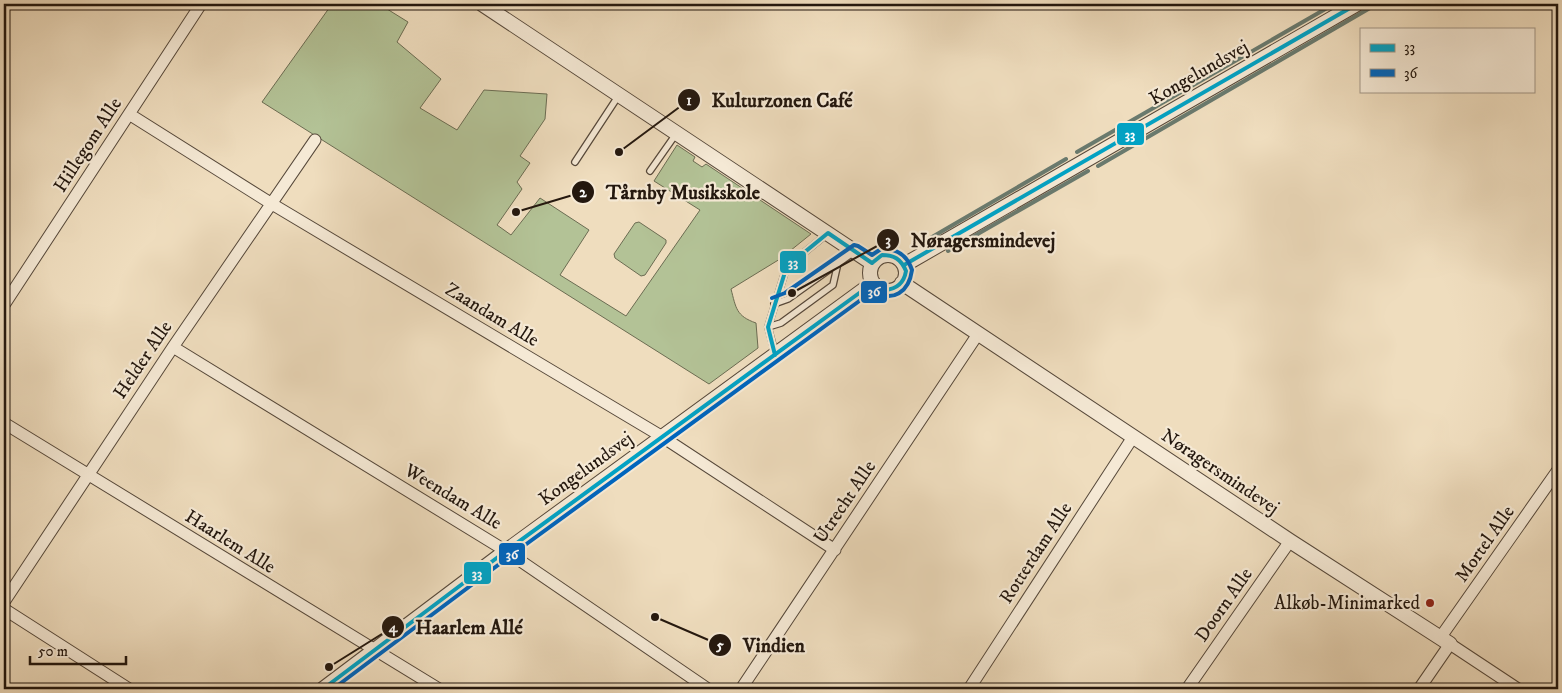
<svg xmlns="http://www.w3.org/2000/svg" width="1562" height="693" viewBox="0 0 1562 693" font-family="'IM FELL DW Pica',serif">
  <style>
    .green { fill: #b3c296; stroke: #6b6c52 }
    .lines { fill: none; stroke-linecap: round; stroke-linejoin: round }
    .stream { stroke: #6a7a6e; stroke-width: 4 }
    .service-casing { stroke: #56483a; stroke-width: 8 }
    .minor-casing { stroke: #56483a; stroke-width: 13 }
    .tertiary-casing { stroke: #56483a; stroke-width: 16 }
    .service { stroke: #f5e9d5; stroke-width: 5.5 }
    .minor { stroke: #f5e9d5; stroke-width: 11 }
    .tertiary { stroke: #f5e9d5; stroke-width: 14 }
    .bus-1-casing { stroke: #f5e9d5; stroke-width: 8 }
    .bus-2-casing { stroke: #f5e9d5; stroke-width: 8 }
    .bus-1 { stroke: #02a2c4; stroke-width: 4 }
    .bus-2 { stroke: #0065bd; stroke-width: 4 }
    .poi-dot { fill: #8f2418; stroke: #f5e9d5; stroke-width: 2 }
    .labels { text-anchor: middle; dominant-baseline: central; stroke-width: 4.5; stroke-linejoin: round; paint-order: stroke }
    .street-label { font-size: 19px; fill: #23170e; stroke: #f5e9d5 }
    .poi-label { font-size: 19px; fill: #23170e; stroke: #f5e9d5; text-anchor: end }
    .leader { fill: none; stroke: #23170e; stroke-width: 2 }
    .callout-dot { fill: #23170e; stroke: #f5e9d5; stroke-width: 2 }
    .mark-label { font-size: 15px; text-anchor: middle; font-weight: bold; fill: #fff }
    .callout-label { font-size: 20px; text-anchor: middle; font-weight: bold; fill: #23170e; stroke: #f5e9d5; stroke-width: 4.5; stroke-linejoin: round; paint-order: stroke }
    .line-badge { stroke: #f5e9d5; stroke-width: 2 }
    .badge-label { font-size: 14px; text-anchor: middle; font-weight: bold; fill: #fff }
  </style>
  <rect width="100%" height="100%" fill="#efddbe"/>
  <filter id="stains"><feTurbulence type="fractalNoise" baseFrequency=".004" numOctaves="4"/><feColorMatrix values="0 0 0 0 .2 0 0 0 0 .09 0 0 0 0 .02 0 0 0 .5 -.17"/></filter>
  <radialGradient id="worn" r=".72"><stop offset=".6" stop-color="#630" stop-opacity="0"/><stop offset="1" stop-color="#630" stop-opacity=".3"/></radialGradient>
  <path class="green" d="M 332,4 L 379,4 L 408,22 L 397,42 L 441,79 L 420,108 L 457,130 L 484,90 L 547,94 L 545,119 L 520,156 L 530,163 L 517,182 L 522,189 L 497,225 L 511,235 L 540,198 L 589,230 L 560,275 L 626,316 L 700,210 L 654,181 L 677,145 L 695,157 L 693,161 L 702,167 L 706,164 L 811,234 L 780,259 L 731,289 C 736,308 736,316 756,323 L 758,348 L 709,384 L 262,102 Z
    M 639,222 L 666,240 L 666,243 L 645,275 L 641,276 L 615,258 L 614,254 L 635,223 Z"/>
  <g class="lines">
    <path class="stream" d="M 1077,152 L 1334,4
      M 1098,166 L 1370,8
      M 927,240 L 1066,159
      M 948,251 L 1088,171"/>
    <g class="service-casing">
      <path id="service" d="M 575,162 L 619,95
        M 650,171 L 676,134
        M 774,304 L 788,299 L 854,252
        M 768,327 L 781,323 L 833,285 L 838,263
        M 775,353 L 768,327 L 785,272 L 795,260 L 827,234"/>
    </g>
    <g class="minor-casing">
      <path id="minor" d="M 129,114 L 272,204 L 661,436 L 835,550
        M 4,305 L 201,4
        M 173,347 L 506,551 L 708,689
        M 4,423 L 439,689
        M 4,602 L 173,347 L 315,140
        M 4,609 L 129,689
        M 1440,638 L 1558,470
        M 741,689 L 978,334
        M 969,689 L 1133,437
        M 1187,689 L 1290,541
        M 1419,689 L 1450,644 L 1518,689"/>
    </g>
    <g class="tertiary-casing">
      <path id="tertiary" d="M 482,4 L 872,263
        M870 273a18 18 0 1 1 36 0a18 18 0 1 1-36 0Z
        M 904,265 L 1357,4
        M 902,283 L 1290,541 L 1450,644
        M 323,689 L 506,551 L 873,283"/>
    </g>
    <use href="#service" class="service"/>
    <use href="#minor" class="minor"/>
    <use href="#tertiary" class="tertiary"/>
    <g class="bus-1-casing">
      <path id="bus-1" d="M 904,265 L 1357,4
        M 775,355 L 768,327 L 785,272 L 795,260 L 828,233 L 872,263
        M 323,689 L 506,551 L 873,283 L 885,290 C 897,289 904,283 906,271 C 901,259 894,255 882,255 L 872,263"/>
    </g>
    <g class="bus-2-casing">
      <path id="bus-2" d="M 333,689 L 510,556 L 873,291 C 893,303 909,292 912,270 C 907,255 897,248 881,249 L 872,255 L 858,246 L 854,245 L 785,293 L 772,298"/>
    </g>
    <use href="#bus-1" class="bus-1"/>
    <use href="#bus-2" class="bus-2"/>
  </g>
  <circle class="poi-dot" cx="1430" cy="603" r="5"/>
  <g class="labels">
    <g class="street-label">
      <text transform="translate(1199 73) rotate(-30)">Kongelundsvej</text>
      <text transform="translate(88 145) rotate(-57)">Hillegom Alle</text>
      <text transform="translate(492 315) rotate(31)">Zaandam Alle</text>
      <text transform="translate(143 360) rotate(-56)">Helder Alle</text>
      <text transform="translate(586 469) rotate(-36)">Kongelundsvej</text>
      <text transform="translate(1220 472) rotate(34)">Nøragersmindevej</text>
      <text transform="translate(453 497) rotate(31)">Weendam Alle</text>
      <text transform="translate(845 502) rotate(-56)">Utrecht Alle</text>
      <text transform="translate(230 542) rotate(32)">Haarlem Alle</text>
      <text transform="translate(1485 544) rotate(-55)">Mortel Alle</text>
      <text transform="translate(1036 553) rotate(-57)">Rotterdam Alle</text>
      <text transform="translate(1224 605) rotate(-55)">Doorn Alle</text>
    </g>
    <g class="poi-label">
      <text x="1420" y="603">Alkøb-Minimarked</text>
    </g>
  </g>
  <path class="leader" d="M619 152L689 100M516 212L583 192M792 293L888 240M329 667L393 627M655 617L720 645"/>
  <g class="callout-dot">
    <circle cx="619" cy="152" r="5"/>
    <circle cx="516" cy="212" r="5"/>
    <circle cx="792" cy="293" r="5"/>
    <circle cx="329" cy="667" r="5"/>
    <circle cx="655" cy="617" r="5"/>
    <circle cx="689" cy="100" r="12"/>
    <circle cx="583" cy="192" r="12"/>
    <circle cx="888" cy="240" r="12"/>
    <circle cx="393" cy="627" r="12"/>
    <circle cx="720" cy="645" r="12"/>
  </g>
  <g class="mark-label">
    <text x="689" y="105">1</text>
    <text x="583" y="197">2</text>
    <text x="888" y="245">3</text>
    <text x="393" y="632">4</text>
    <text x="720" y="650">5</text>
  </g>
  <g class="callout-label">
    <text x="782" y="107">Kulturzonen Café</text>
    <text x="683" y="199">Tårnby Musikskole</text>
    <text x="983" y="247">Nøragersmindevej</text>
    <text x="469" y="634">Haarlem Allé</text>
    <text x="774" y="652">Vindien</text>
  </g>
  <g class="line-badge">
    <rect x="1116" y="122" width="29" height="24" rx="5" fill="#02a2c4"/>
    <rect x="779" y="250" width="28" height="24" rx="5" fill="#02a2c4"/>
    <rect x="860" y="280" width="28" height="24" rx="5" fill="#0065bd"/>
    <rect x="498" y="542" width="28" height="24" rx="5" fill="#0065bd"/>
    <rect x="463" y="561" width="29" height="24" rx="5" fill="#02a2c4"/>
  </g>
  <g class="badge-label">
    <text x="1130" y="139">33</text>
    <text x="793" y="267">33</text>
    <text x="874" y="296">36</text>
    <text x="512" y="559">36</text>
    <text x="477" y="578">33</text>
  </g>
  <rect width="1562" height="693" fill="none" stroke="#efddbe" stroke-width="20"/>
  <rect x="5" y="5" width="1552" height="683" fill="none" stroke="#23170e" stroke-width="2.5"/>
  <rect x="10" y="10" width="1542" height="673" fill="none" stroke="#23170e"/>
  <rect x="1360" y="28" width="175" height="65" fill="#f5e9d5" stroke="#a19585"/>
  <rect x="1370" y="44" width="25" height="8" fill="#02a2c4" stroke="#a19585"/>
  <text x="1404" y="52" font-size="15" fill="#23170e">33</text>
  <rect x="1370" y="69" width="25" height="8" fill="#0065bd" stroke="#a19585"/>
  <text x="1404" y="78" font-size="15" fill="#23170e">36</text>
  <path d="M30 656v8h96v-8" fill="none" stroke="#23170e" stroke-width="2.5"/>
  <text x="38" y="656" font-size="15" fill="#23170e" stroke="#f5e9d5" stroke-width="4" paint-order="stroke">50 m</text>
  <rect width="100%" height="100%" filter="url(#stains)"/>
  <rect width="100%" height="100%" fill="url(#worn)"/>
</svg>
